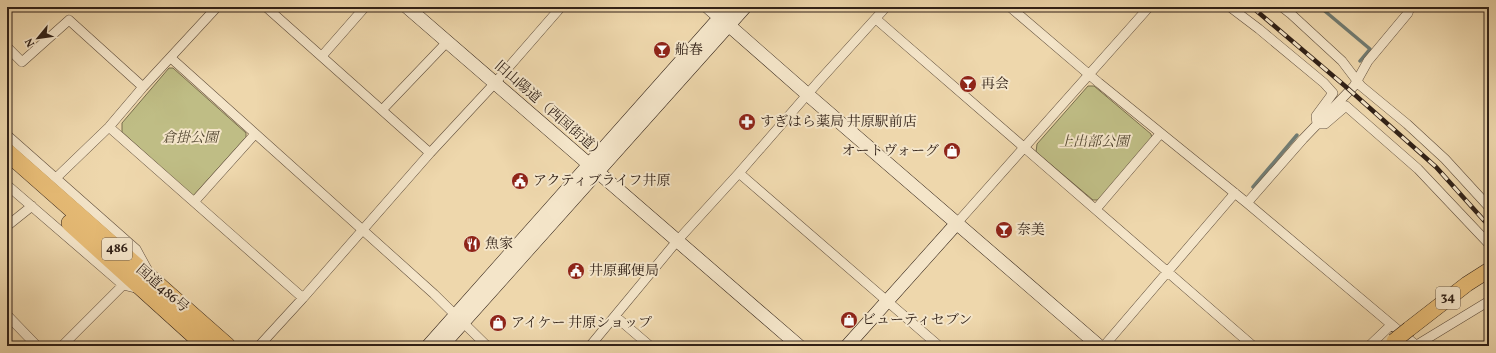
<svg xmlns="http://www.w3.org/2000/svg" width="1496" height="353" viewBox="0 0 1496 353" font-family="Vollkorn,'Noto Serif JP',serif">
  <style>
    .green { fill: #bfbd85; stroke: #786f4e }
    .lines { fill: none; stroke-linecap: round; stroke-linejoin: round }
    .stream { stroke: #717c73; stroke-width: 3.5 }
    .street-casing { stroke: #604e3c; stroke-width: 10 }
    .secondary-casing { stroke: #312117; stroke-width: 14 }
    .primary-casing { stroke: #312117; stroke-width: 16 }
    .highway-casing { stroke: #312117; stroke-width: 18 }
    .street { stroke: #f4e5c9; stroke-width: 9 }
    .secondary { stroke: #f4e5c9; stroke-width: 13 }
    .primary { stroke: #e7bc76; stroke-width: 15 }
    .highway { stroke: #e7bc76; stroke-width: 17 }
    .rail-casing { stroke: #312117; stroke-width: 4.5 }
    .rail { stroke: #f4e5c9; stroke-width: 3; stroke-dasharray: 9; stroke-linecap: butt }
    .primary-bridge-casing { stroke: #312117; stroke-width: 16; stroke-linecap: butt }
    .primary-bridge { stroke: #e7bc76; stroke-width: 15 }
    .labels { text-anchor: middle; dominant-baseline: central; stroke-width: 4; stroke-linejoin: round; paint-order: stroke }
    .shield { fill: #f4e5c9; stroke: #6c5c4c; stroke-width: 1 }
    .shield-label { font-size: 13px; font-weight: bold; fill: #312117 }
    .poi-label { font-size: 14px; fill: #312117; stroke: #f4e5c9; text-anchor: start }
    .street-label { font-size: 14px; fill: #312117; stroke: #f4e5c9 }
    .park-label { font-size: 14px; font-style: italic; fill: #544832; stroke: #f4e5c9 }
  </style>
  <rect width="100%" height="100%" fill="#eed7ac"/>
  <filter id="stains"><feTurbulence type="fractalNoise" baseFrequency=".005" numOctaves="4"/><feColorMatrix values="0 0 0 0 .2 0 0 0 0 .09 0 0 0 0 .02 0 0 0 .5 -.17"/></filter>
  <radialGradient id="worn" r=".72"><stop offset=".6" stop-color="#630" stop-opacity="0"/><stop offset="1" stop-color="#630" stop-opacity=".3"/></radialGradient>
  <path class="green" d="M 169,68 L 173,68 L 246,133 L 246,137 L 193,196 L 122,132 L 122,123 Z
    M 1088,86 L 1094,86 L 1151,134 L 1152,139 L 1099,200 L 1093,200 L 1036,152 L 1037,144 Z"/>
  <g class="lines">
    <path class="stream" d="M 1320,7 L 1370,49 L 1360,61
      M 1253,187 L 1297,135"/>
    <g class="street-casing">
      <path id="street" d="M 266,7 L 430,153
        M 1010,7 L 1099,83 L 1247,203 L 1417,346
        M 1230,7 L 1259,29 L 1324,83 L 1333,93 L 1316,116 L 1317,124 L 1325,124 L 1346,106 L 1418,169 L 1489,244
        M 1282,7 L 1291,14 L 1342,61 L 1361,86 L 1407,124 L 1445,159 L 1489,207
        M 876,19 L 1253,346
        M 7,47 L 22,62 L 69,20 L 143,87
        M 322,56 L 365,7
        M 171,58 L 434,294 L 487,346
        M 382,110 L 447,42
        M 109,127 L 303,298
        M 7,135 L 136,249 L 147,269
        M 739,173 L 939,346
        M 56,178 L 109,127 L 143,87 L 217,7
        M 7,185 L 123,285 L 139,289
        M 194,202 L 255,134
        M 1247,203 L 1303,139 L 1354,86 L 1368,61 L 1408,13 L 1410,7
        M 1096,209 L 1160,134
        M 957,223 L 1149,7
        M 7,226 L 32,206
        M 7,315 L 37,346
        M 615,316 L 650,346
        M 62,346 L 123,285
        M 259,346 L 303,298 L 430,153 L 494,84 L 561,7
        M 590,346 L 677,241 L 739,173 L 819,81 L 886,7
        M 1104,346 L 1235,193
        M 1369,346 L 1391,325
        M 1415,346 L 1489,301"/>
    </g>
    <g class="secondary-casing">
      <path id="secondary" d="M 407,7 L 799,346
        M 708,7 L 807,94 L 1099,346
        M 428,346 L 729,7
        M 442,346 L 745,7
        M 847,346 L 957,223"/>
    </g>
    <g class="primary-casing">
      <path id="primary" d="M 1409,329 L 1467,284 L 1489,270"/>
    </g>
    <g class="highway-casing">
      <path id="highway" d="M 7,152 L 227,346
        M 70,223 L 206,346"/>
    </g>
    <use href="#street" class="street"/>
    <use href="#secondary" class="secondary"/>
    <use href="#primary" class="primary"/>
    <use href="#highway" class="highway"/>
    <g class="rail-casing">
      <path id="rail" d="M 1252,7 L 1345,86 L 1436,167 L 1489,226"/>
    </g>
    <use href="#rail" class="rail"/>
    <g class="primary-bridge-casing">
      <path id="primary-bridge" d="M 1394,341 L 1409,329"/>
    </g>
    <use href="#primary-bridge" class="primary-bridge"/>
  </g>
  <defs>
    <g id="bar-disc" transform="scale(0.9)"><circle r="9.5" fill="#8f2418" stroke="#f4e5c9"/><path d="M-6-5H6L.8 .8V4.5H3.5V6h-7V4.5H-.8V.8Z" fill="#fff"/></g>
    <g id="pharmacy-disc" transform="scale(0.9)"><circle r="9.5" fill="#8f2418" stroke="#f4e5c9"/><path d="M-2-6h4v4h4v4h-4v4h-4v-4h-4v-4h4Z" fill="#fff"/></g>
    <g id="shop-disc" transform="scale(0.9)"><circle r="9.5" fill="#8f2418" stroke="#f4e5c9"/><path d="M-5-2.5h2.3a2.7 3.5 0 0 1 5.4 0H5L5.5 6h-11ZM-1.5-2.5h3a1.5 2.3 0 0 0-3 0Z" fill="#fff"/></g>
    <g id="civic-disc" transform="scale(0.9)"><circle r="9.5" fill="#8f2418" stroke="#f4e5c9"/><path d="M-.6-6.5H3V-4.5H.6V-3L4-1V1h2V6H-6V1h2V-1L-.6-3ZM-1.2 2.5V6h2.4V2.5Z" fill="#fff"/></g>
    <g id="restaurant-disc" transform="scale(0.9)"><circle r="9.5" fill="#8f2418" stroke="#f4e5c9"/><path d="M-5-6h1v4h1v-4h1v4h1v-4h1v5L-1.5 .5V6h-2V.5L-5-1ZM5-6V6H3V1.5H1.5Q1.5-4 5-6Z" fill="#fff"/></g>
  </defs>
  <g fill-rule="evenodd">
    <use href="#bar-disc" x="662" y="50"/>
    <use href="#bar-disc" x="968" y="84"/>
    <use href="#pharmacy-disc" x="747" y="122"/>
    <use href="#shop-disc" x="952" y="151"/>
    <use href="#civic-disc" x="520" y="181"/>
    <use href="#bar-disc" x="1004" y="230"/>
    <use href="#restaurant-disc" x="472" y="244"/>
    <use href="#civic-disc" x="576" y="271"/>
    <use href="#shop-disc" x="849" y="320"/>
    <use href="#shop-disc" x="498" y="323"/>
  </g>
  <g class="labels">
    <g class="shield">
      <rect x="102" y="238" width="30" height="22" rx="3"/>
      <rect x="1436" y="287" width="24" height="22" rx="3"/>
    </g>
    <g class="shield-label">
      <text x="117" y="249">486</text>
      <text x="1448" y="298">34</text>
    </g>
    <g class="poi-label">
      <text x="675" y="50">船春</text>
      <text x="981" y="84">再会</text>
      <text x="760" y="122">すぎはら薬局 井原駅前店</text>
      <text x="939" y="151" text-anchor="end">オートヴォーグ</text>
      <text x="533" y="181">アクティブライフ井原</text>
      <text x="1017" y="230">奈美</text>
      <text x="485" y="244">魚家</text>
      <text x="589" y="271">井原郵便局</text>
      <text x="862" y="320">ビューティセブン</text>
      <text x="511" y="323">アイケー 井原ショップ</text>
    </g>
    <g class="street-label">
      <text transform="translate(549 110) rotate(41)">旧山陽道（西国街道）</text>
      <text transform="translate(162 289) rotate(41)">国道486号</text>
    </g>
    <g class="park-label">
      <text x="190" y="138">倉掛公園</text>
      <text x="1094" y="142">上出部公園</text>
    </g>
  </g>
  <rect width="1496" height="353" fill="none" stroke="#eed7ac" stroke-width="24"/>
  <rect x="8" y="8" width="1480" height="337" fill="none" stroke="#312117" stroke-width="2"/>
  <rect x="12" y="12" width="1472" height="329" fill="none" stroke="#312117"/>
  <g transform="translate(38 38) rotate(241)" stroke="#f4e5c9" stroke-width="3" paint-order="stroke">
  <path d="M0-3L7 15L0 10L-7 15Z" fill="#312117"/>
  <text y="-6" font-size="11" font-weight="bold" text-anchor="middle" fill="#312117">N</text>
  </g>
  <rect width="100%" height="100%" filter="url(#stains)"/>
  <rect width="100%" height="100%" fill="url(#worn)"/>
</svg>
